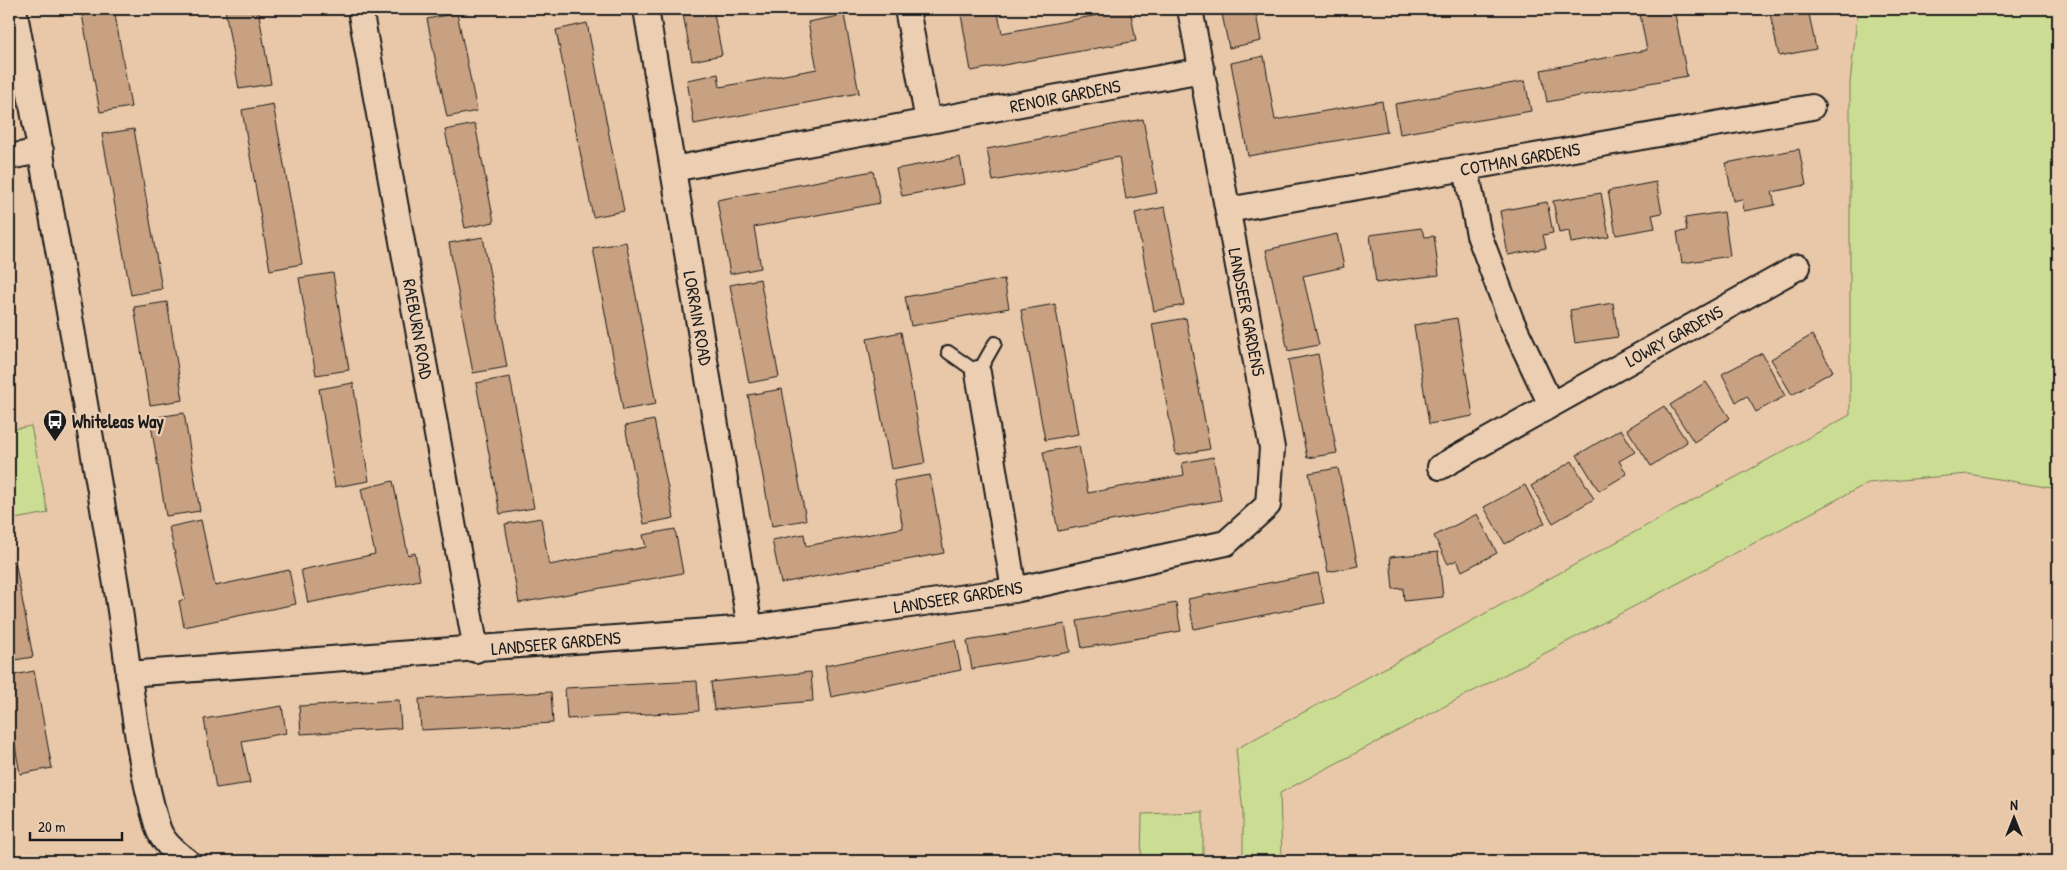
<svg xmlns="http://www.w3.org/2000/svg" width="2067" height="870" viewBox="0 0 2067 870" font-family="'Patrick Hand',sans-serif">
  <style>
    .green { fill: #cbdd92; stroke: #747c57 }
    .building { fill: #c7a182; stroke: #1c1c1c }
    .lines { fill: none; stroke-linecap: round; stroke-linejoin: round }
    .service-casing { stroke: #1c1c1c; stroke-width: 16 }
    .minor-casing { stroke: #1c1c1c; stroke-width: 28 }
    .service { stroke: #eccfb3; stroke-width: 12 }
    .minor { stroke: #eccfb3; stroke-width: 24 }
    .labels { text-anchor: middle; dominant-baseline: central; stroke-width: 4.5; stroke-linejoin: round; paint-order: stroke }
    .street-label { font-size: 18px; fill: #1c1c1c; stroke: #eccfb3 }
    .poi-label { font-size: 18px; font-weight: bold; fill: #1c1c1c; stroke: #eccfb3; text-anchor: start }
  </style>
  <rect width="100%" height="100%" fill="#e9c8a9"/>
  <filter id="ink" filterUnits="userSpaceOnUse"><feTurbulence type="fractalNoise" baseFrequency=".02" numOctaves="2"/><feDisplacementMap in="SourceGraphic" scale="10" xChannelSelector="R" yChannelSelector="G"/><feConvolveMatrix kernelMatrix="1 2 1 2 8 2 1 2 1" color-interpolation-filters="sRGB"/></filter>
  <g filter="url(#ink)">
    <path class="green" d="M 1858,9 L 2058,9 L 2058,489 L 1968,474 L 1868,483 L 1280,793 L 1282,861 L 1243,861 L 1243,812 L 1236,749 L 1850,415 L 1850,83 Z
      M 31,426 L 48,513 L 9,520 L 9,430 Z
      M 1203,812 L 1203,861 L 1141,861 L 1142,814 Z
      M 107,856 L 107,861 L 9,861 L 9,858 Z"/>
    <path class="building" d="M 81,9 L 114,9 L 131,107 L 100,112 Z
      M 225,9 L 258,9 L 271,84 L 239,89 Z
      M 552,9 L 586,9 L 586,11 L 553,16 Z
      M 682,9 L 713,9 L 722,55 L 692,61 Z
      M 960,9 L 997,9 L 1002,33 L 1098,15 L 1097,9 L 1130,9 L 1136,41 L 971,71 Z
      M 1221,9 L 1255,9 L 1261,41 L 1229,48 Z
      M 1639,9 L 1674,9 L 1687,76 L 1547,102 L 1541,70 L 1647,50 Z
      M 1769,9 L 1808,9 L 1816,49 L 1779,56 Z
      M 457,13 L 477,111 L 447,117 L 427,19 Z
      M 844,15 L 859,93 L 694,124 L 687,80 L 718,74 L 720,87 L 817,69 L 808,22 Z
      M 587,23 L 624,211 L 593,217 L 556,30 Z
      M 1264,56 L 1275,120 L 1382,101 L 1387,132 L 1248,156 L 1231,63 Z
      M 1525,81 L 1531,111 L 1400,134 L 1395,104 Z
      M 273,104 L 302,264 L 270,270 L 242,110 Z
      M 1143,119 L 1157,193 L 1126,199 L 1119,157 L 993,181 L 987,149 Z
      M 475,124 L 494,222 L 465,228 L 445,130 Z
      M 134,129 L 162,289 L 131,295 L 102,134 Z
      M 1799,149 L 1806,185 L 1772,192 L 1775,205 L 1744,211 L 1742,199 L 1733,201 L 1726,163 Z
      M 960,157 L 965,184 L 902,196 L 896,169 Z
      M 873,171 L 880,203 L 754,227 L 761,268 L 730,274 L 717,200 Z
      M 1656,182 L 1662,213 L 1652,215 L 1655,228 L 1616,235 L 1608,191 Z
      M 1601,193 L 1609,237 L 1571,243 L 1569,231 L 1559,233 L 1553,201 Z
      M 1547,202 L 1553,233 L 1543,235 L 1546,248 L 1508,255 L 1500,211 Z
      M 1165,207 L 1184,305 L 1154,311 L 1135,213 Z
      M 1724,212 L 1730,256 L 1682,263 L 1677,232 L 1687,231 L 1685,218 Z
      M 1421,228 L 1425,237 L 1434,236 L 1439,275 L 1376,283 L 1370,235 Z
      M 1337,234 L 1344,267 L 1303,276 L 1319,345 L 1288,351 L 1266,250 Z
      M 483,237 L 507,367 L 473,373 L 449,243 Z
      M 626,242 L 656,404 L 623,410 L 593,248 Z
      M 333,273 L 349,370 L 316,375 L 299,278 Z
      M 760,279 L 779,377 L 749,383 L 730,285 Z
      M 1004,279 L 1009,308 L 911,326 L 905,297 Z
      M 167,302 L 183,400 L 150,405 L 134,307 Z
      M 1613,303 L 1618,337 L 1575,343 L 1570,310 Z
      M 1055,304 L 1078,434 L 1045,440 L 1021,310 Z
      M 1186,318 L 1210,449 L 1176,455 L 1152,324 Z
      M 1457,318 L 1473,416 L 1429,424 L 1414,325 Z
      M 901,332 L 925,463 L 891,469 L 867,339 Z
      M 1812,335 L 1833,371 L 1792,395 L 1771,359 Z
      M 1762,353 L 1785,396 L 1756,412 L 1747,396 L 1736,402 L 1722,374 Z
      M 1318,354 L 1337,453 L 1307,458 L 1288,360 Z
      M 510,377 L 534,508 L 500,514 L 476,383 Z
      M 1706,382 L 1730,418 L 1694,442 L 1670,405 Z
      M 353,383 L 369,481 L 335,487 L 319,389 Z
      M 782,389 L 806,520 L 772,526 L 748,395 Z
      M 1664,406 L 1687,442 L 1651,466 L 1627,429 Z
      M 184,413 L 200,511 L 166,516 L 150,418 Z
      M 654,420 L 674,518 L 644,524 L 625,426 Z
      M 1621,429 L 1635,452 L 1619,461 L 1627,474 L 1599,491 L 1577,455 Z
      M 1079,446 L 1088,493 L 1184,475 L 1182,463 L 1213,457 L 1221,500 L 1058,531 L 1043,452 Z
      M 1572,461 L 1594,499 L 1553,523 L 1531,486 Z
      M 1338,468 L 1358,566 L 1328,572 L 1309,473 Z
      M 930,475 L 944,553 L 781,583 L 772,540 L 804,534 L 806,546 L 903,528 L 894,481 Z
      M 393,481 L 408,555 L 415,553 L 420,580 L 308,603 L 301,570 L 375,554 L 361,489 Z
      M 1525,485 L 1545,523 L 1505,544 L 1484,507 Z
      M 1477,514 L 1497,553 L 1462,571 L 1457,560 L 1448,564 L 1434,536 Z
      M 541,518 L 549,565 L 646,547 L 643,535 L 675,529 L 683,573 L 519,603 L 505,524 Z
      M 201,520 L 215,586 L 289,570 L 296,604 L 184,627 L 179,601 L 185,599 L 169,527 Z
      M 1438,552 L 1443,597 L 1404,601 L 1403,588 L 1393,589 L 1390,557 Z
      M 15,561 L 33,657 L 9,661 L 9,562 Z
      M 1318,573 L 1324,603 L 1194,629 L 1188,599 Z
      M 1176,603 L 1181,631 L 1082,648 L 1077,621 Z
      M 1065,624 L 1070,652 L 972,669 L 967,641 Z
      M 955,640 L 961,670 L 831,697 L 825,666 Z
      M 34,671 L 52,768 L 20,774 L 9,712 L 9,676 Z
      M 811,672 L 813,701 L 714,710 L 711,682 Z
      M 697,681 L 699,711 L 567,719 L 565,688 Z
      M 551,692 L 553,723 L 421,730 L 419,699 Z
      M 399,700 L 401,728 L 301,734 L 299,706 Z
      M 282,706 L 286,733 L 242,741 L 250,783 L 216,788 L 204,719 Z"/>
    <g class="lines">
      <g class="service-casing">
        <path id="service" d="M 948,352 L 978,373 L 995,343"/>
      </g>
      <g class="minor-casing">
        <path id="minor" d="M 14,9 C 50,196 82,385 114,573 C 129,657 133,743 157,825 C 161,841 174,851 187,861
          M 360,9 L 476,650
          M 646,9 L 750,628
          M 907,9 L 928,121
          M 9,157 L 41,151
          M 673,169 L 1202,70
          M 1466,169 L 1479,235 L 1511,320 L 1551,405
          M 1228,210 L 1812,107
          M 978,373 L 1014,590
          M 1440,467 L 1798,267
          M 128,674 L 750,628 L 1014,590 L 1226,543 L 1268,505 L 1272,448 L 1190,9"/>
      </g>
      <use href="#service" class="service"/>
      <use href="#minor" class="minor"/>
    </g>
  </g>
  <defs>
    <g id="bus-pin" transform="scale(1.25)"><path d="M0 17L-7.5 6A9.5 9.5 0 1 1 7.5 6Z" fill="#1c1c1c" stroke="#eccfb3"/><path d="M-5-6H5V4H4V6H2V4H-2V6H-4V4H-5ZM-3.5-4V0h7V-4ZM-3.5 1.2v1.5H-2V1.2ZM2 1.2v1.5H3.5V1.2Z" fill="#fff"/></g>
  </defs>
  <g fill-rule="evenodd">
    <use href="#bus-pin" x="55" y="421"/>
  </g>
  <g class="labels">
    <g class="street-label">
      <text transform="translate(1065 96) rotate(-11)">RENOIR GARDENS</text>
      <text transform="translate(1520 159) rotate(-10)">COTMAN GARDENS</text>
      <text transform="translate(1247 312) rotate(79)">LANDSEER GARDENS</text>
      <text transform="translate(698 318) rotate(80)">LORRAIN ROAD</text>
      <text transform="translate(418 329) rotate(80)">RAEBURN ROAD</text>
      <text transform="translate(1674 336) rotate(-29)">LOWRY GARDENS</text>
      <text transform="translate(958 597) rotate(-9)">LANDSEER GARDENS</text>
      <text transform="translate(556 643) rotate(-5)">LANDSEER GARDENS</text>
    </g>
    <g class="poi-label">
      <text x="72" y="421">Whiteleas Way</text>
    </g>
  </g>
  <rect width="2067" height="870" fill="none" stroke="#eccfb3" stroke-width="30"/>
  <rect x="15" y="15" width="2037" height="840" fill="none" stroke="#1c1c1c" stroke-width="2" filter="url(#ink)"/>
  <g transform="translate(2014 818)" stroke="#eccfb3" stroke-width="4" paint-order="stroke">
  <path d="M0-4L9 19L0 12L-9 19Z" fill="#1c1c1c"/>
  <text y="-8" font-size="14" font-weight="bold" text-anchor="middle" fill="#1c1c1c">N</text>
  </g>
  <path d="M30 832v8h92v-8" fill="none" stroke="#1c1c1c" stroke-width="2.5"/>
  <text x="38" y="832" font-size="15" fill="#1c1c1c" stroke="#eccfb3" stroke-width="4" paint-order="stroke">20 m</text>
</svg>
